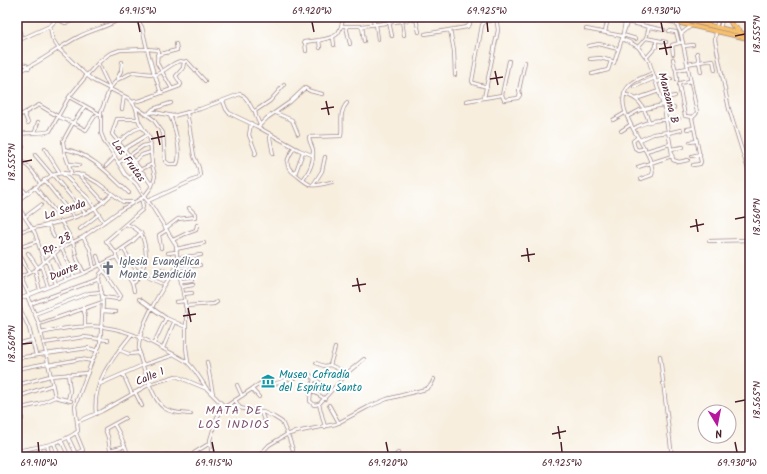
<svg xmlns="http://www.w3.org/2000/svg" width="767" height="474" viewBox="0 0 767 474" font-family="Kalam,sans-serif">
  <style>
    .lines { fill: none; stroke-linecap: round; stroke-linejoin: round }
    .minor-casing { stroke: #a08684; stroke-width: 4 }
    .major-casing { stroke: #a08684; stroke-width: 5 }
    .minor { stroke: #fff; stroke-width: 2.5 }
    .major { stroke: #f7c06c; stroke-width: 3.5 }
    .ticks { fill: none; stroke: #4a1f2b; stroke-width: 1.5 }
    .labels { text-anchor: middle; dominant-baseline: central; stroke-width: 4; stroke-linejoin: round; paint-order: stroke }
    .street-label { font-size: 11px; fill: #4a1f2b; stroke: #fff }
    .worship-label { font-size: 11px; fill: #5b616d; stroke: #fff; text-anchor: start }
    .culture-label { font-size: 11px; fill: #0d838f; stroke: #fff; text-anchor: start }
    .neighbourhood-label { font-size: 12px; letter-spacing: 1px; fill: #7c526c; stroke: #fff }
    .neatline { fill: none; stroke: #4a1f2b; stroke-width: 1.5 }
    .ticks-label { font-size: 10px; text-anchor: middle; fill: #4a1f2b }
  </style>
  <rect width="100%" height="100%" fill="#fff"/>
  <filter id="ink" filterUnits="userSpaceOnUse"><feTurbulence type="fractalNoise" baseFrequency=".025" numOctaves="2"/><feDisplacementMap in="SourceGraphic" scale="8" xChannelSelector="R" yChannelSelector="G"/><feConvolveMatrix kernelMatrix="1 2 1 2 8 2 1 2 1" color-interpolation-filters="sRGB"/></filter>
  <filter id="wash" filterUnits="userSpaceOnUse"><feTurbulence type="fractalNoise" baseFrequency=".012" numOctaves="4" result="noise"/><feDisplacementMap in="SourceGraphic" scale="16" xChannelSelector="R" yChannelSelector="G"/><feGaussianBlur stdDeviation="0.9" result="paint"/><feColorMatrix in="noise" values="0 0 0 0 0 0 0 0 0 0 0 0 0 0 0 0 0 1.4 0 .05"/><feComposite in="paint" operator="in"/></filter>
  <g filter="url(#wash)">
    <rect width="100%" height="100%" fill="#f7eede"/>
  </g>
  <g filter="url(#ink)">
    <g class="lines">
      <g class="minor-casing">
        <path id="minor" d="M 373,17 L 374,24
          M 391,17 L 392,21
          M 604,17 L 664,30
          M 57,19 L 65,23 L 85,17
          M 416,19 L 419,32
          M 402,20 L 404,35
          M 389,22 L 392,36
          M 17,23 L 22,39
          M 676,23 L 681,34 L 697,112 L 696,114 L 692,118 L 701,162 L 700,164 L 693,165
          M 376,24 L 378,39
          M 341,26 L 362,26 L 433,17
          M 346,26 L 350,44
          M 362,26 L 364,41
          M 716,27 L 719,17
          M 720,28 L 723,17
          M 586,29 L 622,36
          M 450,30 L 454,51 L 455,75
          M 669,31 L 676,32 L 679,43
          M 605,32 L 608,18
          M 716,32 L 715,40 L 729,109 L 750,176
          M 425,34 L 467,27 L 470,24 L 468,17
          M 623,34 L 629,17
          M 681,34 L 691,26
          M 623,35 L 636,39
          M 333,37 L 334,45
          M 646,38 L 666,42
          M 622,39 L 633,44 L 638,47 L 649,61 L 664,108 L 673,160 L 679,162 L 688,160
          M 319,40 L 320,48
          M 17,41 L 50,26
          M 304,42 C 312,41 333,40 338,33 C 341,29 342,22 344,17
          M 305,42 L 306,51
          M 589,46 L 599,44 L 618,49
          M 684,46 L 693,45
          M 638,47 L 646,38 L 649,27
          M 697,53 L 699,62 L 713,60 L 715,70
          M 673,54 L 672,45 L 683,42
          M 157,55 L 177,50 L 176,44
          M 647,57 L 656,47 L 656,40
          M 590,59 L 600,58 L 612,61
          M 673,59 L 675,68 L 676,70
          M 509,61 L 502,95 L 504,100 L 518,98 L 520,95 L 519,90 L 525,62
          M 98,63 L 110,88
          M 614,63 L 622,39 L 626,17
          M 17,64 L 26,65 L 29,68
          M 687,64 L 699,62 L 701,72
          M 17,72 C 39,64 57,48 78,37 C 93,29 109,27 123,17
          M 154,74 L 147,49 L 158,50 L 157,63 L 172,89
          M 592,74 L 608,70 L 611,61
          M 155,75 L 161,93
          M 117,79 L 121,71 L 122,62
          M 677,80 L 676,70 L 688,68
          M 690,81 L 680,83 L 679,85 L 685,116 L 693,117
          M 656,82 L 671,79
          M 487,87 L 473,83 L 472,81 L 482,25 L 484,22 L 496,19
          M 634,87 L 655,78
          M 624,94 C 640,98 643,106 649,121
          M 69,97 L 98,113
          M 484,98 L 498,30 L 496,17
          M 636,99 L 659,91
          M 662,99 L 675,96
          M 223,101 L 226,109 L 229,113 L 256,126 L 299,150 L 312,155
          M 466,101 L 502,95
          M 132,102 L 142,100 L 180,86 L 181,84 L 176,76 L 183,68 L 184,62
          M 137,108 L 153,119 L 163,133 L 165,161 L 169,164 L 177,164 C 182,154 175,126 170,116
          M 122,109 L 124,96
          M 665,110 L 674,108
          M 150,112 L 153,109 L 171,103
          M 24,113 L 28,123
          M 276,113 L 292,120 L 298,134
          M 146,114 L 154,112 L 173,116 L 200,109 L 240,94 C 247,96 249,104 253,110 L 255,111
          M 17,117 L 39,105 L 59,117 L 73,123 L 85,106
          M 627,117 L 640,110 L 663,105
          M 137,119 L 117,119 L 112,134 L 144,174 L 152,186
          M 613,120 L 625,113
          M 251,123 L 249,135 L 256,153 L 255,154
          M 260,125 L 256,116 L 255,111 L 270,101 L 284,85
          M 258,127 L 267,118 L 290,102 L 305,88 L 310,91 L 322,94
          M 633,129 C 649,119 661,120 679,119
          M 687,129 L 694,128
          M 621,131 L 630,125
          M 35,132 L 38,122
          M 668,133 L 681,130
          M 17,134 C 27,132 43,134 50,131 L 69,97 L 87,75 L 98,63 L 109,54 L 120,50 L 147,49 L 142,27 L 135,17
          M 271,135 L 270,138 L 273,154
          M 638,137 L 633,141 L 635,148 L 638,150 L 645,148
          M 640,140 L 653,134 L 668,132
          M 118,142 L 134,130 L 142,127
          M 690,142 L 697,141
          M 17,147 L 23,147
          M 294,148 C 287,159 283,165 295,174
          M 45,149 L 60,173
          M 64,149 L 63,141 L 73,123 L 86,130 L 95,116 L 99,114
          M 124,149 L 147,135
          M 671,149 L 683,147
          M 646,151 L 670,144
          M 303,152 L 295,174 C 313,188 308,187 332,182
          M 35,155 L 52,175
          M 129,156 L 143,146 L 151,144
          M 692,156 L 700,154
          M 17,160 C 27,162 35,174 40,183
          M 133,162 L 142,155 L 151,152
          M 118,163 L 124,159
          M 69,164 L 79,165
          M 106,166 L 115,157
          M 638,167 L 672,156
          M 62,173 L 88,198 L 104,222
          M 71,173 C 70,164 65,158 64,149 C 91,153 110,175 129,193
          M 78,174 L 104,202
          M 53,175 L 85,213
          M 17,176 L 21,173
          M 130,178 L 140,170 L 152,164
          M 641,179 L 652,175 C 654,170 651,165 650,160 C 643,140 608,103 631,84 C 636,79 646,76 653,73
          M 44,180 L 74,217
          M 303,180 C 310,170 314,162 313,150 C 312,145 309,142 309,137 L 341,136 C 343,125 338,113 347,103
          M 17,184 L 27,194
          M 313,185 L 322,171 L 325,157
          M 35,187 L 57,214
          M 17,201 L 52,175 L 62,173 L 84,175 L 98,183 L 123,202 L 133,202
          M 148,201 L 198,178 L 200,175 L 199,168 L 194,156 L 187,112
          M 17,205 L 35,233 L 44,262
          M 25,217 L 41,205
          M 61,221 L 73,242 L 77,259 L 84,273
          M 48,224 L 54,237
          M 166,228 L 178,219 L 195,217 L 195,214 L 189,208
          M 80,229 L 99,214
          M 17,232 C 41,226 74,221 95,208 C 101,204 107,199 112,194
          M 83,237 L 90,249 L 94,268
          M 173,240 L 185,234 L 196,230 L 197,225
          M 709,241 L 750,240
          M 24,246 L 38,241
          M 61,248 L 65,255 L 74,277
          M 123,248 L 136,270 L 142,272
          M 161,248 L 159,235 L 167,230
          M 176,249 L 204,243
          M 28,253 L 38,268
          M 116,253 L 132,242 L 141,233 L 133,227 L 126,224
          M 168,253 L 176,252
          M 54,254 L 66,280
          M 20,255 L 29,273
          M 97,256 L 100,265 L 121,296 L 118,299 L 103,297
          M 177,258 L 201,255
          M 47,260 L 56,284
          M 41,265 L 48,287
          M 178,268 L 200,265
          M 161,269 L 167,272 L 170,276
          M 35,270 L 40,291
          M 21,278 L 29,295
          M 149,278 L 165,285
          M 17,279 L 35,270 L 61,248 L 83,237 L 122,209 L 144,197 L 152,186 L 155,176 L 152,164 L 150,139 L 139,122 L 136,108 L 132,102 L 128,98 L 94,81 L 84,73 L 59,49 L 52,38 L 50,26 L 59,17
          M 181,281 L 193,280
          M 132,283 L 135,282 C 147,265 149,253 141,233
          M 182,286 L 193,284
          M 134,291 L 132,283 L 116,257 L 116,253 L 106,241 L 142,210 L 143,206 L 141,198
          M 183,294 L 192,293
          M 27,296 L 39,324 L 46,353 L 55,397
          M 139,299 L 166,318 L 186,327
          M 17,300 L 84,273 L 116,257
          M 17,302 L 29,328 L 36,355
          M 176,302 L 185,301
          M 30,304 L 99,279
          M 185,306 L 214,304 L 217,302
          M 83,308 L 85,315 L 85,326
          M 103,311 L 116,312
          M 35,314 L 89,293 L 102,292
          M 39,324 L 103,302
          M 17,327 L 19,332 L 17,334
          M 41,333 C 89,322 116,323 160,347 C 169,352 178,356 187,362 C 194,368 202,381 207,389
          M 44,343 L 84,337 L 108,340
          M 154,343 L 166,318
          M 17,344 L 32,340
          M 163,348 L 174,322
          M 119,350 L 129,354 L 140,353
          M 660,356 L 672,457
          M 17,358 L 88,348 L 98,351
          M 207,362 L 213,394
          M 188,363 L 186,347 L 186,309 L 178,266 L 176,245 L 151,205 L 144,197 L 136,184 L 125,174 L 110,149 L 105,143 L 101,133 L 101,112 L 110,88 L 117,80 L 133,72 L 152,74 L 155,75 C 165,72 176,58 184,62 L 187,61 L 205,81
          M 316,363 L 324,366 L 330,365 L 347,373
          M 48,365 L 81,359 L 92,361
          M 330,365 L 335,348
          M 17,369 L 48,363
          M 123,374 L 132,394
          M 100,384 L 143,365 L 174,355
          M 149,384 C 161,410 163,412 191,414
          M 150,384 C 146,374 140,362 139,351 C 137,327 162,289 175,269 L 178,266
          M 17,385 L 50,376 L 88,373
          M 237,385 L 242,396
          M 252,389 L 259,397
          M 311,390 L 314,379 L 325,386
          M 135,392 L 142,406
          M 17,397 L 52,385
          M 68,400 L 70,391 L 68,374
          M 235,400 L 240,408 L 258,412 L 263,412 L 274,417 L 282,422 L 289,438 L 293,450
          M 17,402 L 22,419 L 17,420
          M 319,404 L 314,405 L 310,401 L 311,390 L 325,399
          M 329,405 L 339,423
          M 17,409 L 39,404 L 55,397 L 71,401
          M 261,412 L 264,420
          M 96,414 C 92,381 113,358 132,334
          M 77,422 L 102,411 L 150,384 L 176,376 L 207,389 L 225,407
          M 114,424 L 125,418
          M 325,427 L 319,404 L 346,375 L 347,373 L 364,359
          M 68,437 L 76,454
          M 61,440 L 69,457
          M 54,443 L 59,457
          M 47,445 L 50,457
          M 125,446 L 110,450 L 108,437 L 105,429 L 114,424 C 120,434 125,445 129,457
          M 39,447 L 41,457
          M 17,451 C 36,447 63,444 78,431 L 75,406 L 92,361 L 100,345 L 103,302 L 99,279 L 100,274 L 104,270
          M 167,455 L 170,457
          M 68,457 L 83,450 L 76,433
          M 194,457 L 194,453 L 210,443
          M 212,457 L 210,440 L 217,417 L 225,407 L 261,383 L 272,385 L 285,380 L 309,374 L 314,379
          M 258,457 L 269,445 L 286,435 L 296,432 L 336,424 L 368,407 L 387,399 L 426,389 L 431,385 L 434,379
          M 284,457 L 284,455
          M 394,457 L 398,453"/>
      </g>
      <g class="major-casing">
        <path id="major" d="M 652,17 L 750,39
          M 674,17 L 750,35
          M 728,17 L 732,25 L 740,31
          M 692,19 L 707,20 L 713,17"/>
      </g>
      <use href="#minor" class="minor"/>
      <use href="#major" class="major"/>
    </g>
  </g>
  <path class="ticks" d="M 138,22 L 140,32M 312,22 L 314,32M 487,22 L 488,32M 661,22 L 663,32M 735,36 L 745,34M 664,41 L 667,55M 659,49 L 672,47M 495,71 L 498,85M 490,79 L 503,77M 326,101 L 329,115M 321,109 L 334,107M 157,131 L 160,145M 151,139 L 165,136M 22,162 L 32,160M 696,219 L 698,232M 735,219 L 745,217M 690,227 L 704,224M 527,248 L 529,262M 521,256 L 535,254M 357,278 L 360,292M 352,286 L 366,284M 188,308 L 191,322M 183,316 L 196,314M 22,344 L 32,343M 735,402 L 745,400M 558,426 L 560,439M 552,434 L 566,431M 38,442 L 39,452M 212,442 L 214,452M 386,442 L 388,452M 561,442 L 562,452M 735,442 L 737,452"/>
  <defs>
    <g id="church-bare" transform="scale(1.08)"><path d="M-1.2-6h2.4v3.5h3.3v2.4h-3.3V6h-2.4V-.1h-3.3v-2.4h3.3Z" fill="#6b7280" stroke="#fff" stroke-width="2.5" paint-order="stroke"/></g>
    <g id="museum-bare" transform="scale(1.08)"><path d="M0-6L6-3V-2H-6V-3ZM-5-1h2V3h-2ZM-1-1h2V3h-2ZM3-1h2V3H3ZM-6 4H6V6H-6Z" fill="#0f9aa8" stroke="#fff" stroke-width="2.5" paint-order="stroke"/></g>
  </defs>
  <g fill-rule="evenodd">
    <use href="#church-bare" x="108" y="268"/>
    <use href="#museum-bare" x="268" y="381"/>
  </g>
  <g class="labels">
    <g class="street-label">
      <text transform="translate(668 98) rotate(75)">Manzana B</text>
      <text transform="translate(128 161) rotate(54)">Las Frutas</text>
      <text transform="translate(65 210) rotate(-18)">La Senda</text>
      <text transform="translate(57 244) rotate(-33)">Rp. 28</text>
      <text transform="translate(64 272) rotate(-23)">Duarte</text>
      <text transform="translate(150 377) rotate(-23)">Calle 1</text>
    </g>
    <g class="worship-label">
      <text x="119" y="262">Iglesia Evangélica<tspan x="119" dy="13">Monte Bendición</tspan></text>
    </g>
    <g class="culture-label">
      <text x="279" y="375">Museo Cofradía<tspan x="279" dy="13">del Espíritu Santo</tspan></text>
    </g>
    <g class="neighbourhood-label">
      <text x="234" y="410">MATA DE<tspan x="234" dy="14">LOS INDIOS</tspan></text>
    </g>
  </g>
  <rect width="767" height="474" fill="none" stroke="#fff" stroke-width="44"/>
  <g transform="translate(717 424) rotate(170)"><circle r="19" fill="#ffffff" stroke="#b7a5aa"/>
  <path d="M0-3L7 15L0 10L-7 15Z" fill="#b5179e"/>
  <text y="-6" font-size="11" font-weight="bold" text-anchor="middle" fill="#4a1f2b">N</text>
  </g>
  <rect x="22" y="22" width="723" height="430" class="neatline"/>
  <g class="ticks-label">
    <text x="138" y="14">69.915°W</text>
    <text x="312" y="14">69.920°W</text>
    <text x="487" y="14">69.925°W</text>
    <text x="661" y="14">69.930°W</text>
    <text transform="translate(756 34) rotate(-90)" y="4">18.555°N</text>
    <text transform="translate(11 162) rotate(-90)" y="4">18.555°N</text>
    <text transform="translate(756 217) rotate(-90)" y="4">18.560°N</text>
    <text transform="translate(11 344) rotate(-90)" y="4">18.560°N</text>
    <text transform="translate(756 400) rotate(-90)" y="4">18.565°N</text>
    <text x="39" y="466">69.910°W</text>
    <text x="214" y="466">69.915°W</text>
    <text x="388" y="466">69.920°W</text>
    <text x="562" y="466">69.925°W</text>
    <text x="737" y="466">69.930°W</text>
  </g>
</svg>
